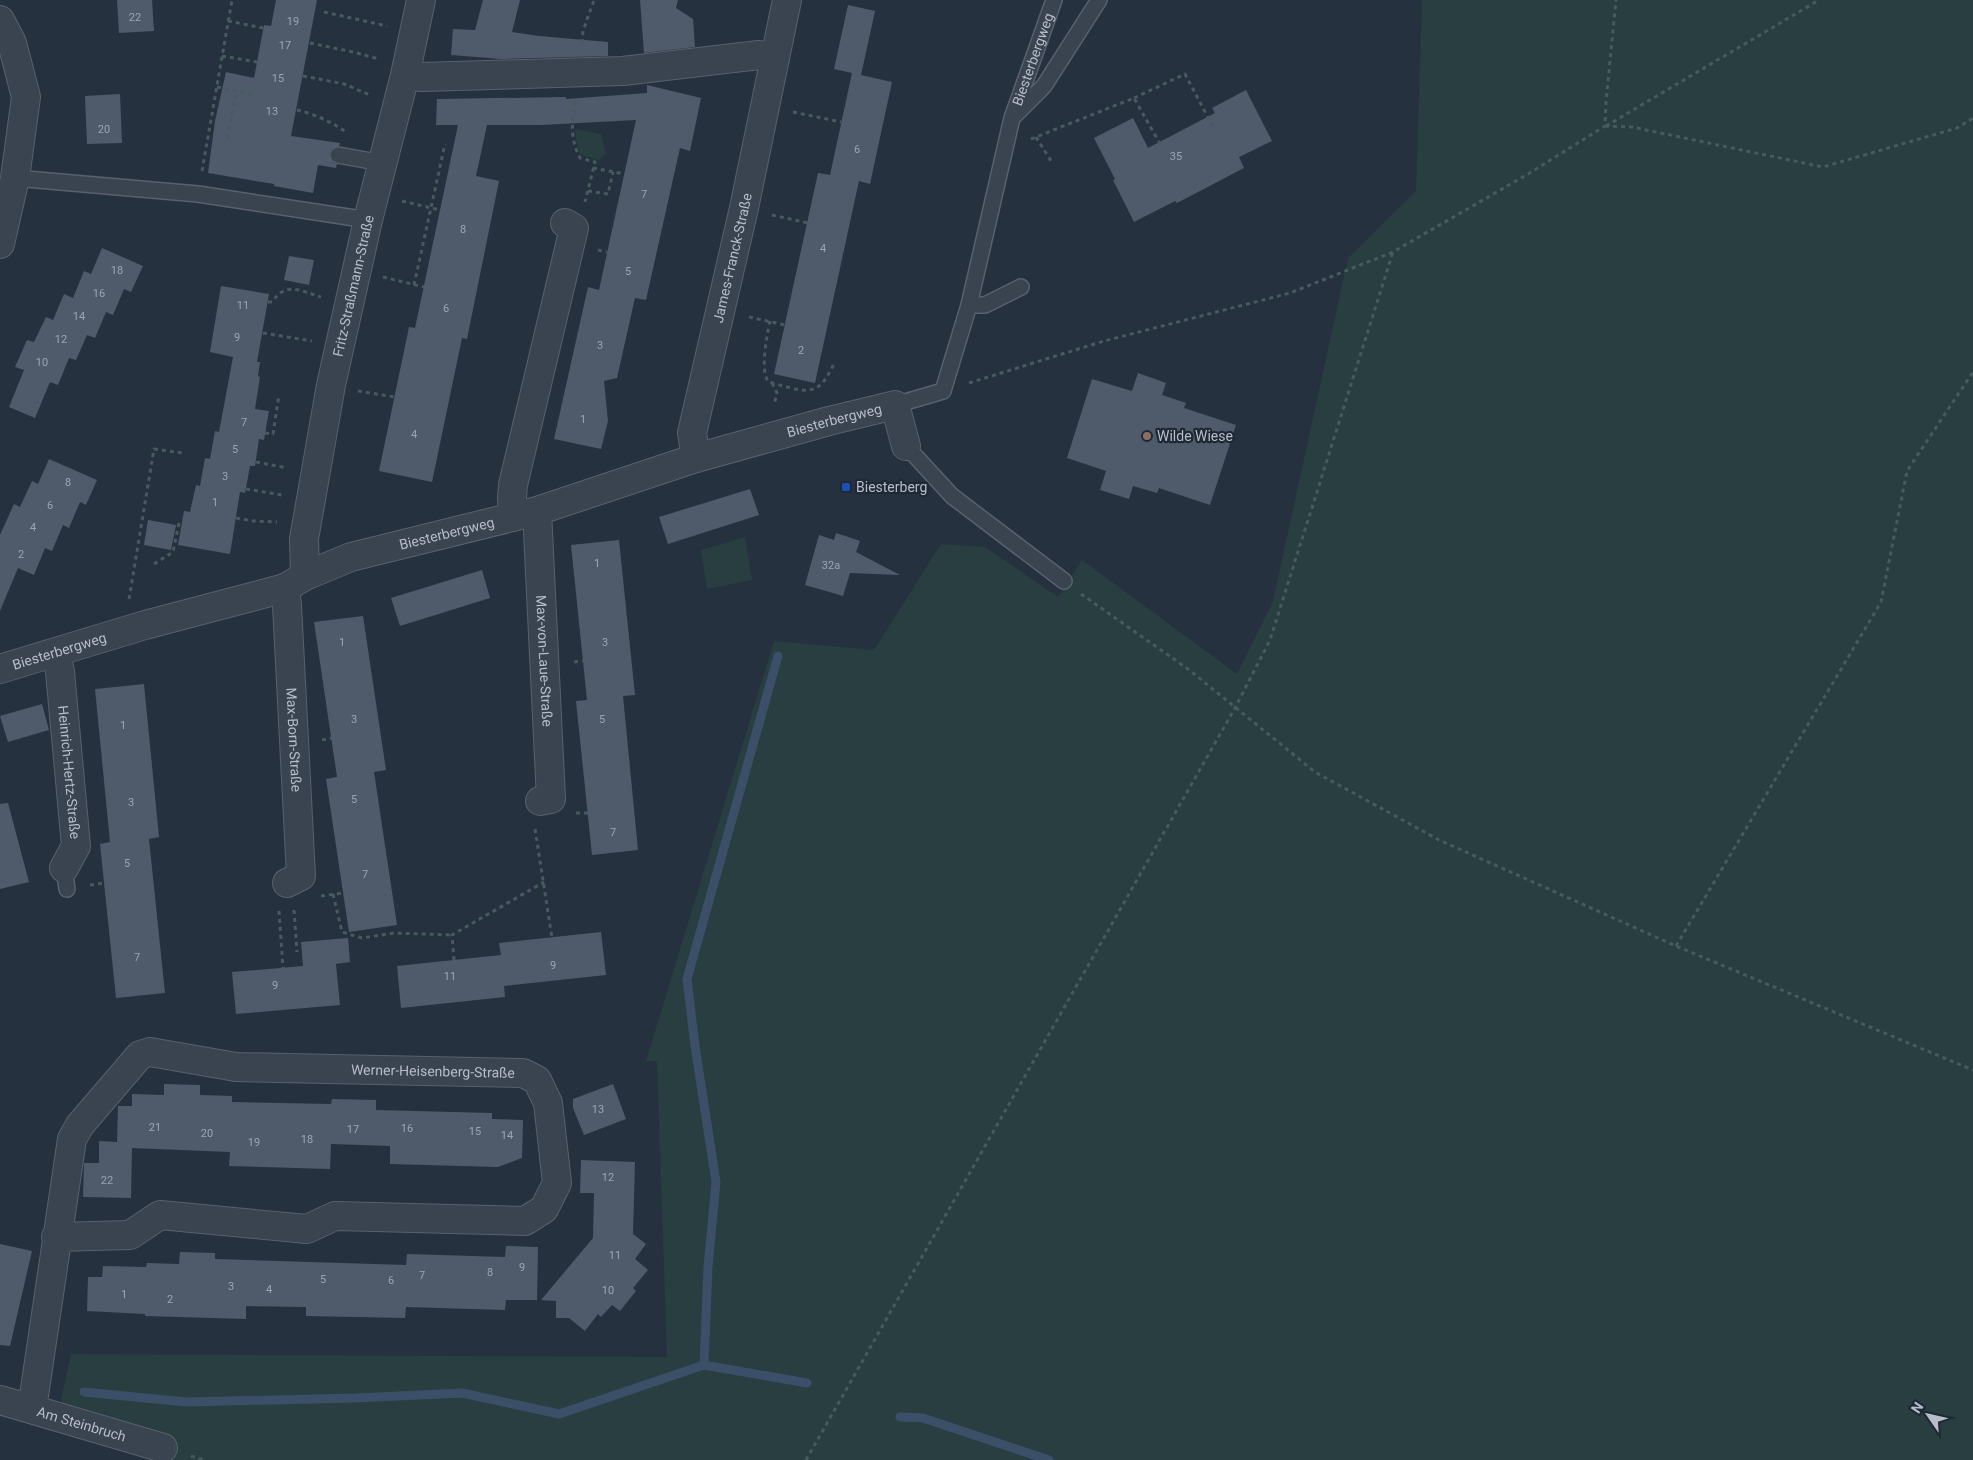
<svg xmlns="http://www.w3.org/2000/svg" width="1973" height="1460" viewBox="0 0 1973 1460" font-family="Roboto,sans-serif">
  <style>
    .green { fill: #283e41 }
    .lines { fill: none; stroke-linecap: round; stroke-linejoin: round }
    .stream { stroke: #3c4f68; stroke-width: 9 }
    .building { fill: #4f5a6b }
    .lane-casing { stroke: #58616d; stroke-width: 18 }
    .street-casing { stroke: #58616d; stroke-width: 30 }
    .path { stroke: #465b5e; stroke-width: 3; stroke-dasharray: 4 4; stroke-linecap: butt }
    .lane { stroke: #3a4350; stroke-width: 15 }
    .street { stroke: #3a4350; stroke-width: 28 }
    .education-dot { fill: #8d6e63; stroke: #1f2835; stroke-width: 2 }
    .transit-dot { fill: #1a4fb4; stroke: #1f2835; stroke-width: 2 }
    .labels { text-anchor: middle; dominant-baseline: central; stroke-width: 4.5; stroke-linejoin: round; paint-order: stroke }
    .number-label { font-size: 11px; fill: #9da5b2 }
    .street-label { font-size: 14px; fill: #b7beca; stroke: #1f2835 }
    .poi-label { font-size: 14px; fill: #b7beca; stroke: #1f2835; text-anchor: start }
  </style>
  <rect width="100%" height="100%" fill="#263140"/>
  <path class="green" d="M 1422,0 L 1973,0 L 1973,1460 L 164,1460 L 56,1422 L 71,1354 L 667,1357 L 657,1061 L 646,1061 L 774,641 L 874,650 L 941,544 L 985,547 L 1058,597 L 1082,560 L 1237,674 L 1273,601 L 1348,258 L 1416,191 Z
    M 575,129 L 601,134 L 606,154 L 599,160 L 581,155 L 577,145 Z
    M 745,537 L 752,580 L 707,589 L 701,550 Z"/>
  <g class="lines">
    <path class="stream" d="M 704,1365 L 708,1267 L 716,1182 L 695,1046 L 687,979 L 778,656
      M 84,1392 L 186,1402 L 356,1398 L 462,1393 L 559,1414 L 704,1365 L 807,1383
      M 900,1417 L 923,1418 L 1049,1460"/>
  </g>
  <path class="building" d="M 117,0 L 152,0 L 154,31 L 119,33 Z
    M 276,0 L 317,0 L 291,136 L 340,143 L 339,146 L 331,149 L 329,154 L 332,162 L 337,164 L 336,168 L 318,165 L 313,193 L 274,186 L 274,184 L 208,173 L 215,121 L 226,72 L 254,78 L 264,25 L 271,26 Z
    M 483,0 L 520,0 L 512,32 L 539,36 L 608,42 L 608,56 L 501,59 L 451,55 L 453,29 L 475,30 Z
    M 640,0 L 678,0 L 676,8 L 693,19 L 695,47 L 644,53 Z
    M 848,5 L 875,11 L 861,75 L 892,82 L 870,184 L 859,181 L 815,383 L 774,374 L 818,173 L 830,175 L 852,73 L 834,69 Z
    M 647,85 L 701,98 L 690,151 L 680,148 L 646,300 L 635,298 L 617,378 L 604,381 L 608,421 L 601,449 L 554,439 L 588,287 L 599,290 L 636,120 L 541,125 L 487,125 L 476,176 L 499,181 L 467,339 L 462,338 L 432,482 L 379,471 L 409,327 L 415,328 L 458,125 L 436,125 L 437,99 L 566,97 L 566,99 L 647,93 Z
    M 1246,90 L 1272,141 L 1239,157 L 1244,168 L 1177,203 L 1175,201 L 1134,222 L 1113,180 L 1115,179 L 1094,138 L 1133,118 L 1148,148 L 1215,113 L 1212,108 Z
    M 120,94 L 122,143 L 87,144 L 85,96 Z
    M 102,248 L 143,266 L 131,292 L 124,289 L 113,315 L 106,312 L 95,338 L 87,335 L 76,360 L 69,358 L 58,385 L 50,382 L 35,418 L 9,407 L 24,370 L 15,367 L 27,340 L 34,342 L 46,317 L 53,320 L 64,294 L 73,298 L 84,271 L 91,274 Z
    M 289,256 L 314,260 L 309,285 L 284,280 Z
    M 221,286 L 269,294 L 257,362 L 260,362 L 258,376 L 260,377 L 255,409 L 269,411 L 264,440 L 259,439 L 255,466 L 250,466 L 245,493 L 240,492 L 230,554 L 178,545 L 184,511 L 190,512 L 196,485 L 200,486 L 205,458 L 210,459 L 215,431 L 219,432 L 233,357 L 210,352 Z
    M 1138,373 L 1166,383 L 1162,395 L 1186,403 L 1184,408 L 1236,425 L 1210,505 L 1159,488 L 1157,493 L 1133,486 L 1129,499 L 1100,490 L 1106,471 L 1067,458 L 1092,379 L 1132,391 Z
    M 49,459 L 97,480 L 86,505 L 80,502 L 69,528 L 63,525 L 52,551 L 45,548 L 34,575 L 18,568 L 0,611 L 0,535 L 14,504 L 20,507 L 32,481 L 38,484 Z
    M 750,489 L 759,515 L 668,544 L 659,517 Z
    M 148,520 L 176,525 L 171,550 L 144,545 Z
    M 836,533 L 860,541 L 856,552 L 900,575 L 850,573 L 843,596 L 805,585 L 819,535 L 834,540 Z
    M 619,540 L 635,695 L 623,696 L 638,850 L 592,855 L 576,701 L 587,700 L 571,545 Z
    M 482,570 L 490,598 L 400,626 L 391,598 Z
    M 363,616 L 386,770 L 374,772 L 397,925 L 349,932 L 326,779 L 337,777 L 314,622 Z
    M 144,684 L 159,837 L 149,839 L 165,993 L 116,998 L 100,844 L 110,842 L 95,689 Z
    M 42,704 L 49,730 L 8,742 L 0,716 Z
    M 8,803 L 29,882 L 0,889 L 0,804 Z
    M 601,932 L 606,975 L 504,986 L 505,997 L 401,1008 L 397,966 L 501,955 L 499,943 Z
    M 348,938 L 350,962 L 336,964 L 340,1005 L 236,1014 L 232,972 L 303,966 L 301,942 Z
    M 164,1084 L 200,1085 L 200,1095 L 232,1096 L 232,1102 L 331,1104 L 332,1099 L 376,1100 L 376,1110 L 492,1113 L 492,1119 L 523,1120 L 522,1158 L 498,1167 L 390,1164 L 390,1146 L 331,1144 L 330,1169 L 229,1166 L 230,1152 L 132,1148 L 131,1198 L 83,1197 L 84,1163 L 99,1163 L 99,1141 L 117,1142 L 118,1106 L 132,1106 L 132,1094 L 164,1095 Z
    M 613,1084 L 626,1119 L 584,1135 L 573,1108 L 573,1099 Z
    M 581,1160 L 635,1162 L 633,1234 L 646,1244 L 635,1259 L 648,1270 L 633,1288 L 636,1291 L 620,1311 L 612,1305 L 601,1317 L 598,1314 L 585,1331 L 569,1318 L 556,1318 L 556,1301 L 541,1300 L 593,1238 L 594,1193 L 580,1193 Z
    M 0,1244 L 32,1251 L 10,1346 L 0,1345 Z
    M 506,1246 L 538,1247 L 537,1300 L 506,1300 L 505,1310 L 406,1307 L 405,1318 L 306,1316 L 306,1307 L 246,1306 L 246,1319 L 145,1316 L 145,1314 L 87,1311 L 88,1277 L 102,1277 L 103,1266 L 146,1267 L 147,1263 L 179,1264 L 180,1252 L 215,1253 L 215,1259 L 406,1265 L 407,1254 L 505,1257 Z"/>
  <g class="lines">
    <g class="lane-casing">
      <g id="lane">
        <path d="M 1015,115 L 1044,86 L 1099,0"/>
        <path d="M 338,155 L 382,163"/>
        <path d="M 15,178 L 198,194 L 368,220"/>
        <path d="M 969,305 L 985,305 L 1021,287"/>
        <path id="s1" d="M 895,405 L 943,391 L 969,305 L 1012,118 L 1054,0"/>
        <path d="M 906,446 L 952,496 L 1064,581"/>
        <path d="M 64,868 L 67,889"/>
      </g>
    </g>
    <g class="street-casing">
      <g id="street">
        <path d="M 0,20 L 12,43 L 26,97 L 15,178 L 0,244"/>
        <path d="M 405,75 L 422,77 L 623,71 L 759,55 L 775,58"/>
        <path id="s2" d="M 696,458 L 692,433 L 744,208 L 787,0"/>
        <path id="s3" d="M 537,511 L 551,799 L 540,801"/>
        <path d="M 513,517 L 512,497 L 513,485 L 574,228 L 565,223"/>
        <path id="s4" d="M 305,576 L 304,539 L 331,385 L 368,220 L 405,75 L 421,0"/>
        <path id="s5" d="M 285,588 L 287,605 L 301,876 L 287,883"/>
        <path id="s6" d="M 56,653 L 60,672 L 76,846 L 64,868"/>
        <path id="s7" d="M 0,669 L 145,625 L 285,588 L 305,576 L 351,557 L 537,511 L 696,458 L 829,421 L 895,405 L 906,446"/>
        <path id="s8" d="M 0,1400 L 163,1448"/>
        <path id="s9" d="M 32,1409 L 72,1139 L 80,1125 L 140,1055 L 150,1052 L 236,1067 L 523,1073 L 537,1080 L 548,1103 L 557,1183 L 544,1209 L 525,1221 L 335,1216 L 307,1229 L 160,1215 L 130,1235 L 56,1237"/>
      </g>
    </g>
    <path class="path" d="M 324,12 L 387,26
      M 228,21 L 263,28
      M 310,43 L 353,52 L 379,59
      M 582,43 L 583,31 L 594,0
      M 222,56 L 257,62
      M 303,76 L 344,84 L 370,95
      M 217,87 L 251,94
      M 1134,98 L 1185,74 L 1213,127
      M 576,101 C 571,121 570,139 580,158 L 595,162 L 585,202
      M 297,110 C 314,114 332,122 346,132
      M 793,112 L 841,122
      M 1605,126 L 1632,127 L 1823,167 L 1957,128 L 1973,118
      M 1606,126 L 1819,0
      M 1036,137 L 1051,161
      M 227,138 L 237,91
      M 1031,139 L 1134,98 L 1159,142
      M 593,168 L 624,174
      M 202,171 L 232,0
      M 588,191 L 608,194 L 613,172
      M 402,201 L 440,210
      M 772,215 L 808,223
      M 598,250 L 607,252
      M 383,277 L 424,287
      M 414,285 L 445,144
      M 268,302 L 272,302 C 286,281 301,291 321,297
      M 749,317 L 785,325
      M 770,321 C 767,334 760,371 768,381 C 775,384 783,386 791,388 C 818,395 823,385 835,362
      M 263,333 L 312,341
      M 772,383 L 777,393 L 774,405
      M 969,383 L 1104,341 L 1290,293 L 1393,252 L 1528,174 L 1605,126 L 1606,102 L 1616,0
      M 358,391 L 395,397
      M 265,433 L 273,434 L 279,395
      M 256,462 L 287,468
      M 246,489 L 282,495
      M 236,518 L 253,521 L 277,522
      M 154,564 L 173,552 L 179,523 L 182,523
      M 1081,594 L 1188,669 L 1315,772 L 1439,840 L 1676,946 L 1973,1070
      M 129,599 L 154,449 L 183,453
      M 574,662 L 583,661
      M 322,740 L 332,738
      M 576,813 L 588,813
      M 535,829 L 552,938
      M 90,885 L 104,883
      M 333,894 L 342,932 L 362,938 L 394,933 L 452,935
      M 321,896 L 343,893
      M 294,910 L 297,952
      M 279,911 L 283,968
      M 1676,946 L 1881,602 L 1907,471 L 1973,372
      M 454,960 L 452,935 L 544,882
      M 191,1456 L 204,1460
      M 806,1460 L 1235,708 L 1270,640 L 1393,252"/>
    <use href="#lane" class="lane"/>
    <use href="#street" class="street"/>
  </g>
  <circle class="education-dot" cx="1147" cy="436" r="5"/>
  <rect class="transit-dot" x="841" y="482" width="10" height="10" rx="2.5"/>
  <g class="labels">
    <g class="number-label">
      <text x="135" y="17">22</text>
      <text x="293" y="21">19</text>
      <text x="285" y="45">17</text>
      <text x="278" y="78">15</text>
      <text x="272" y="111">13</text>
      <text x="104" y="129">20</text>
      <text x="857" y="149">6</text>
      <text x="1176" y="156">35</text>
      <text x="644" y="194">7</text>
      <text x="463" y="229">8</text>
      <text x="823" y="248">4</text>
      <text x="117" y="270">18</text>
      <text x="628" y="271">5</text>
      <text x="99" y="293">16</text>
      <text x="243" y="305">11</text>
      <text x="446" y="308">6</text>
      <text x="79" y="316">14</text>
      <text x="237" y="337">9</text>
      <text x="61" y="339">12</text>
      <text x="600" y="345">3</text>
      <text x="801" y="350">2</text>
      <text x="42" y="362">10</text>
      <text x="583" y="419">1</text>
      <text x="244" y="422">7</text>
      <text x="414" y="434">4</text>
      <text x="235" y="449">5</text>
      <text x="225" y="476">3</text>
      <text x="68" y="482">8</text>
      <text x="215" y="502">1</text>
      <text x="50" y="505">6</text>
      <text x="33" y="527">4</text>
      <text x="21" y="554">2</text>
      <text x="597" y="563">1</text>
      <text x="831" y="565">32a</text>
      <text x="342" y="642">1</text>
      <text x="605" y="642">3</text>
      <text x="354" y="719">3</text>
      <text x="602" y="719">5</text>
      <text x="123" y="725">1</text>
      <text x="354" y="799">5</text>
      <text x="131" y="802">3</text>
      <text x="613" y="832">7</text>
      <text x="127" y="863">5</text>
      <text x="365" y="874">7</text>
      <text x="137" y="957">7</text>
      <text x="553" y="965">9</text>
      <text x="450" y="976">11</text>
      <text x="275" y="985">9</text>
      <text x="598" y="1109">13</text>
      <text x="155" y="1127">21</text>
      <text x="407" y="1128">16</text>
      <text x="353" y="1129">17</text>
      <text x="475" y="1131">15</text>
      <text x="207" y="1133">20</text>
      <text x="507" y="1135">14</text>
      <text x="307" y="1139">18</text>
      <text x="254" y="1142">19</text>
      <text x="608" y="1177">12</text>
      <text x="107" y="1180">22</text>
      <text x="615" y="1255">11</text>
      <text x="522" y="1267">9</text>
      <text x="490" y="1272">8</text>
      <text x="422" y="1275">7</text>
      <text x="323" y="1279">5</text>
      <text x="391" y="1280">6</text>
      <text x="231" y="1286">3</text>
      <text x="269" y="1289">4</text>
      <text x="608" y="1290">10</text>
      <text x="124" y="1294">1</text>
      <text x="170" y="1299">2</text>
    </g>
    <g class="street-label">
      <text stroke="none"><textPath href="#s1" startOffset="394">Biesterbergweg</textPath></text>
      <text stroke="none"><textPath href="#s2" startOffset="205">James-Franck-Straße</textPath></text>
      <text stroke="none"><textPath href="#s4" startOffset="295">Fritz-Straßmann-Straße</textPath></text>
      <text stroke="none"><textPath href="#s7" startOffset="872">Biesterbergweg</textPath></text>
      <text stroke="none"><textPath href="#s7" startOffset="468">Biesterbergweg</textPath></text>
      <text stroke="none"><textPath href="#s7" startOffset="62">Biesterbergweg</textPath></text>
      <text stroke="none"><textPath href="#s3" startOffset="150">Max-von-Laue-Straße</textPath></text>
      <text stroke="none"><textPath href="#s5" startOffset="152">Max-Born-Straße</textPath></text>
      <text stroke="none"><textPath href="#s6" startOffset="120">Heinrich-Hertz-Straße</textPath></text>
      <text stroke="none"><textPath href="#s9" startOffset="676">Werner-Heisenberg-Straße</textPath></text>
      <text stroke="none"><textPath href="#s8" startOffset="85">Am Steinbruch</textPath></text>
    </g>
    <g class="poi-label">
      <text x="1157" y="436">Wilde Wiese</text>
      <text x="856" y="487">Biesterberg</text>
    </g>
  </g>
  <g transform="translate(1928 1415) rotate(304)" stroke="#1f2835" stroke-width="4" paint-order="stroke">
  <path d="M0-4L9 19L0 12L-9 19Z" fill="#b7beca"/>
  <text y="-8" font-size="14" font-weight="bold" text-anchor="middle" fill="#b7beca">N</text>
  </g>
</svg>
